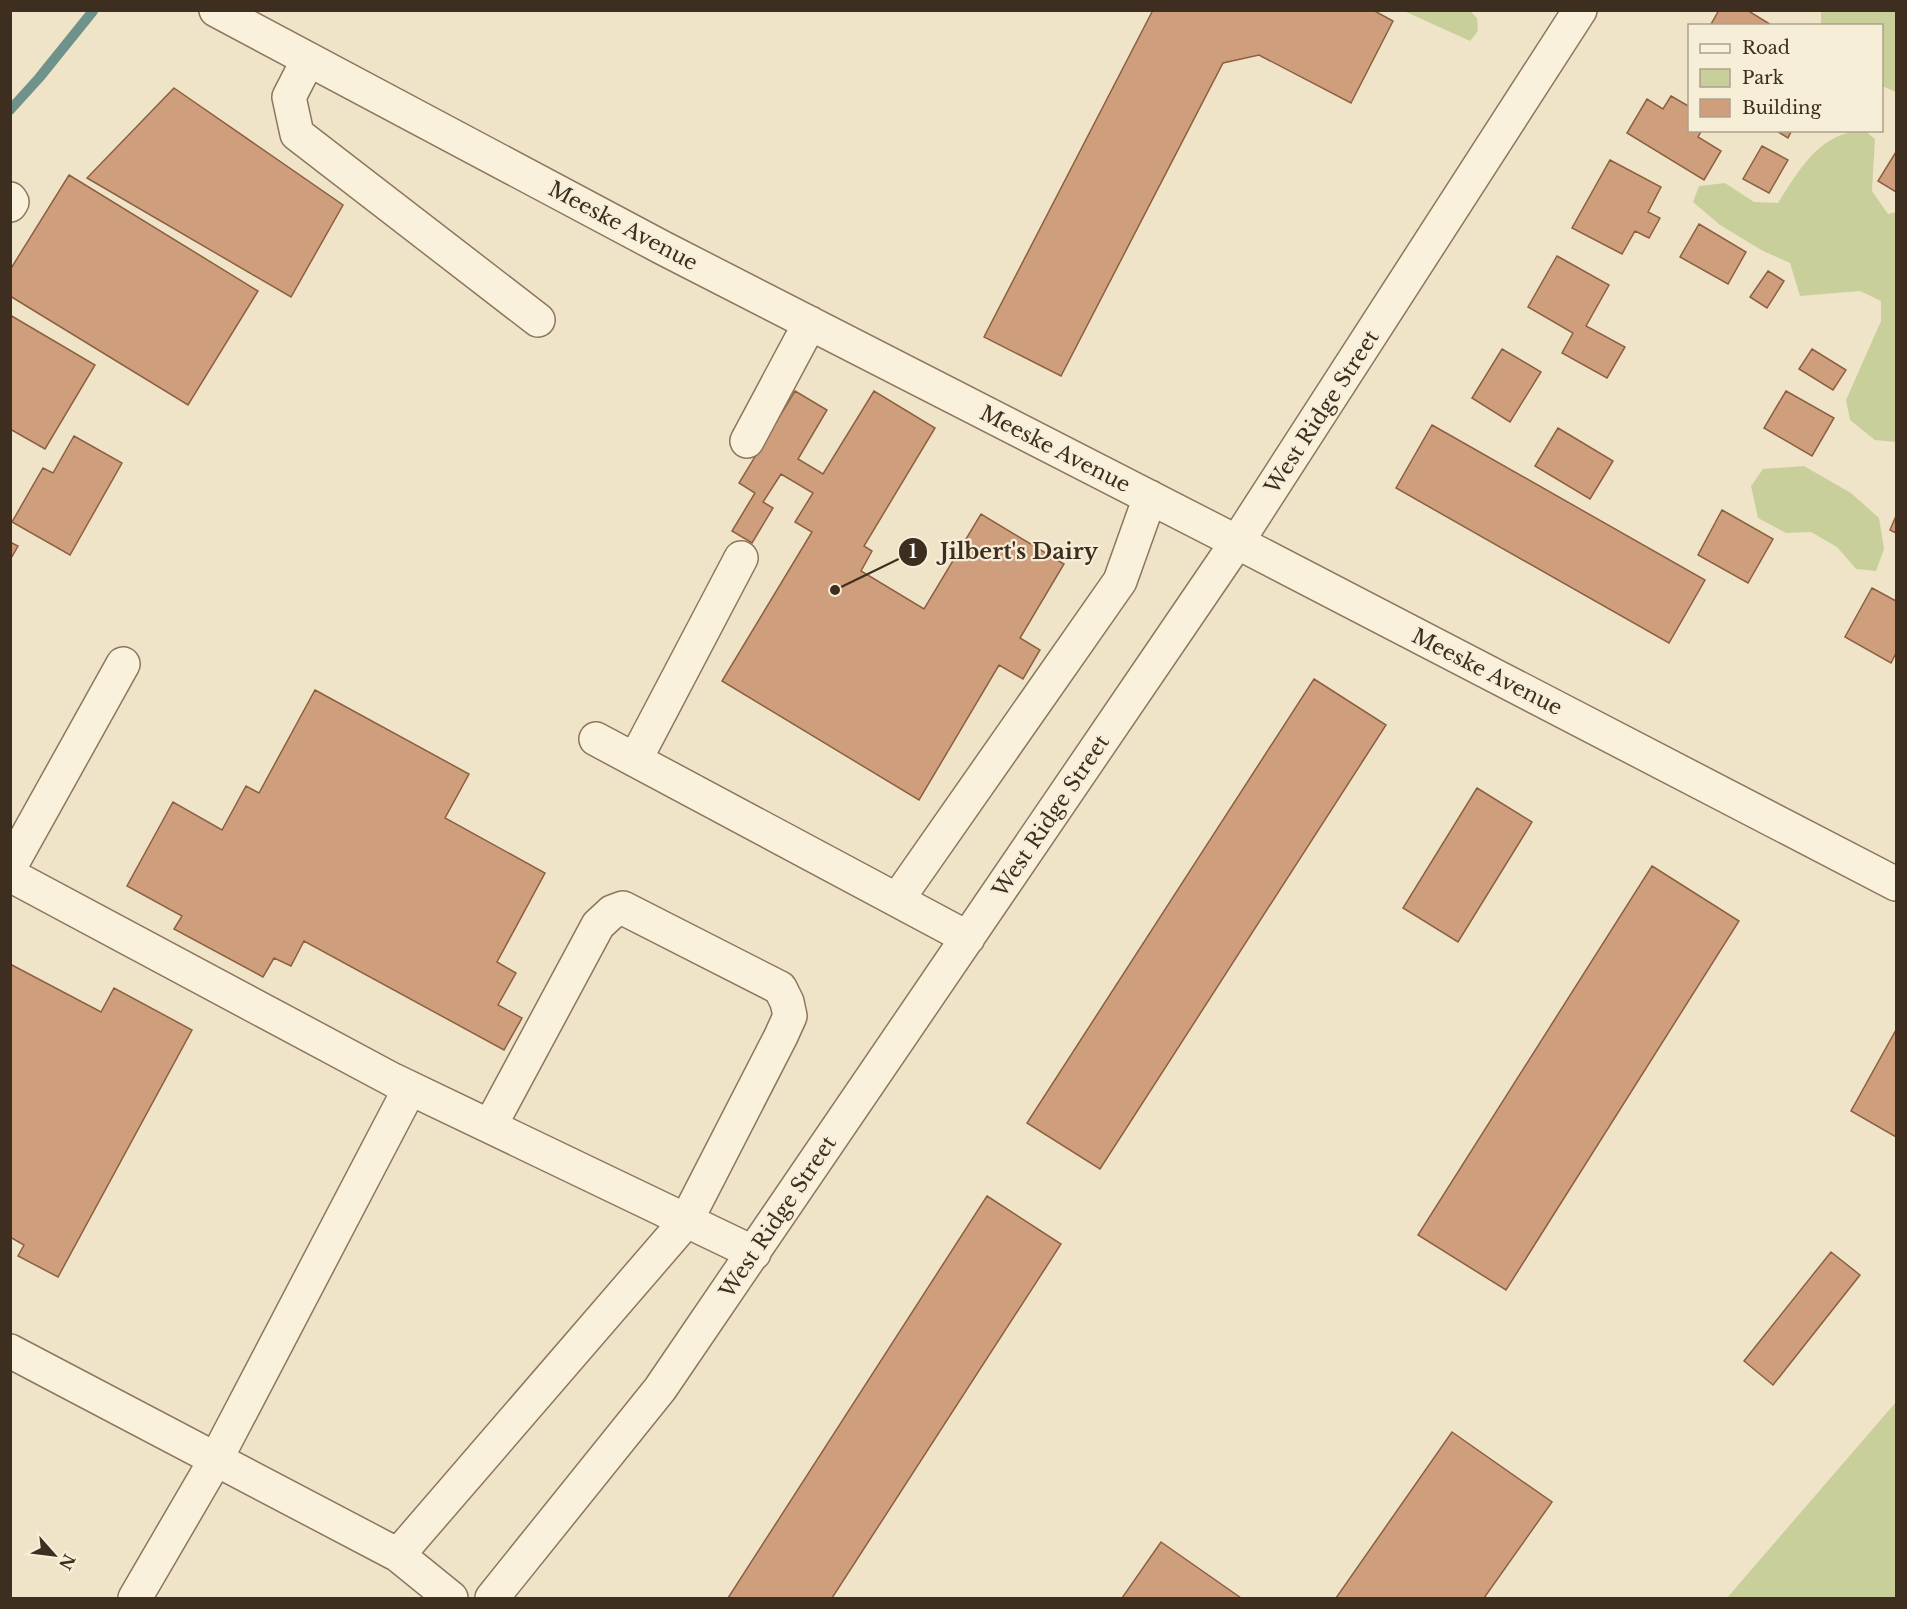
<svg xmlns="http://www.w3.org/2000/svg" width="1907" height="1609" viewBox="0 0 1907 1609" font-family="'Libre Baskerville',serif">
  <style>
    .green { fill: #c9cf9b }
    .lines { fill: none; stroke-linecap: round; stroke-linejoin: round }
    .stream { stroke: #6f938a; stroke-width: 10 }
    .building { fill: #cf9f7d; stroke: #8d5f41; stroke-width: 1.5 }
    .minor-casing { stroke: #8d765c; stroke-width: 36 }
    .minor { stroke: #faf1dc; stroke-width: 33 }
    .labels { text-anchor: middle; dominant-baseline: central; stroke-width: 4.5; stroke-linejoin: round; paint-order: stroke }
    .street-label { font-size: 21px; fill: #3d2e20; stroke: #f7eed8 }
    .leader { fill: none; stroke: #3d2e20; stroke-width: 2 }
    .callout-dot { fill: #3d2e20; stroke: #f7eed8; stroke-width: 2 }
    .mark-label { font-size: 18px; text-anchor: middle; font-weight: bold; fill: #fff }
    .callout-label { font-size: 22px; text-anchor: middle; font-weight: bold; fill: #3d2e20; stroke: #f7eed8; stroke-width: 4.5; stroke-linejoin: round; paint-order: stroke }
  </style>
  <rect width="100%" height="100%" fill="#f0e4c8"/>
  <path class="green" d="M 1404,11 L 1470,11 L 1477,18 L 1478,31 L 1470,41 Z
    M 1821,11 L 1896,11 L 1896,92 L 1882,86 L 1882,26 L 1821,25 Z
    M 1865,131 L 1875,139 L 1872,191 L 1888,214 L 1896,212 L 1896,442 L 1875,440 L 1850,420 L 1846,400 L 1881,321 L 1881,301 L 1860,291 L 1800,296 L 1790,263 L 1763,251 L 1720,225 L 1693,202 L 1699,186 L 1725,183 L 1754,202 L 1778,203 C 1799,170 1821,130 1865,131 Z
    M 1804,466 L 1851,493 L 1879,518 L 1884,549 L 1876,571 L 1856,569 L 1837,547 L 1811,532 L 1786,533 L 1758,518 L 1751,486 L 1763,469 Z
    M 1896,1402 L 1896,1598 L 1727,1598 L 1745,1577 Z"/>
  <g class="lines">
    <path class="stream" d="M 10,110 L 39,78 L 93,11"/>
  </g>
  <path class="building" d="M 1153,10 L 1373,10 L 1393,21 L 1351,103 L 1259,55 L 1223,63 L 1061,376 L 984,337 Z
    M 1719,10 L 1747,10 L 1773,26 L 1710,26 Z
    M 174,88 L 343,205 L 291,297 L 87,178 Z
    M 1671,96 L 1690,107 L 1690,130 L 1702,130 L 1698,137 L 1721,151 L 1704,180 L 1627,133 L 1647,99 L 1663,109 Z
    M 1775,130 L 1792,130 L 1788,138 Z
    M 1762,146 L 1788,160 L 1769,193 L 1743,179 Z
    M 1896,152 L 1896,192 L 1878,181 Z
    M 1610,160 L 1661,187 L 1648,212 L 1660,218 L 1649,238 L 1635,231 L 1622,254 L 1572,228 Z
    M 69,175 L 258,291 L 188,405 L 10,296 L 10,270 Z
    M 1699,224 L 1746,252 L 1728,284 L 1680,257 Z
    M 1557,256 L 1609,285 L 1586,326 L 1625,347 L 1607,378 L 1562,353 L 1573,333 L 1528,307 Z
    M 1768,271 L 1784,281 L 1767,308 L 1750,297 Z
    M 10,315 L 95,365 L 45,449 L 10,429 Z
    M 1502,349 L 1541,372 L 1510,422 L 1472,398 Z
    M 1812,349 L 1846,370 L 1833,390 L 1799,369 Z
    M 795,391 L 827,410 L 798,459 L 823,474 L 874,391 L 935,428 L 864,546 L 872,551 L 861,571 L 924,609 L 981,514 L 1064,564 L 1020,638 L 1040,650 L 1023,679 L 999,665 L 919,800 L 722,681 L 812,532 L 795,522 L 813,493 L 781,474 L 763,502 L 773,508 L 752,543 L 732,531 L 755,493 L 739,483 Z
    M 1786,391 L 1834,418 L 1812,456 L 1764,428 Z
    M 1432,425 L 1705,580 L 1669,643 L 1396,488 Z
    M 1558,428 L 1613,461 L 1590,499 L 1535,466 Z
    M 74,436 L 122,463 L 70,555 L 12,522 L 43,468 L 53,473 Z
    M 1722,510 L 1773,539 L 1748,583 L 1698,555 Z
    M 1896,516 L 1896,533 L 1890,530 Z
    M 10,542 L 18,546 L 10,560 Z
    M 1872,588 L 1896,601 L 1896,653 L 1891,663 L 1845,637 Z
    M 1314,679 L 1386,725 L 1100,1169 L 1027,1123 Z
    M 315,690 L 469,774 L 445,818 L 545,873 L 497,962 L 516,973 L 498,1005 L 522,1018 L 504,1050 L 304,941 L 291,966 L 274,958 L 263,977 L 174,929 L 182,916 L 127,886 L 173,802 L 222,830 L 246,786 L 259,793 Z
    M 1477,788 L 1532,822 L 1458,942 L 1403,908 Z
    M 1652,866 L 1739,921 L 1506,1290 L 1418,1235 Z
    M 10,964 L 101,1012 L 114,988 L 192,1030 L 58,1277 L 18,1256 L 24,1245 L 10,1237 Z
    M 1896,1030 L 1896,1137 L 1851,1111 Z
    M 987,1196 L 1061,1244 L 832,1598 L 728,1598 Z
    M 1831,1252 L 1860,1275 L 1773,1385 L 1744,1361 Z
    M 1452,1432 L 1552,1502 L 1484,1598 L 1336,1598 Z
    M 1161,1542 L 1241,1598 L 1122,1598 Z"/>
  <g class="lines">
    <g class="minor-casing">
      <path id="minor" d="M 216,10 L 663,248 L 1237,542 L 1896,884
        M 308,60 L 289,97 L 297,134 L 538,320
        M 10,199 L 12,202 L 10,205
        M 747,441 L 810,323
        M 596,739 L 968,938
        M 635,760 L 741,558
        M 10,867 L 123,664
        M 10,875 L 393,1080 L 754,1253
        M 897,900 L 1120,581 L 1150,497
        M 10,1351 L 398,1555 L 451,1598
        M 398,1555 L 686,1221 L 781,1036 L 790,1016 L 787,1002 L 780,988 L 623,908 L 612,912 L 598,925 L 490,1126
        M 135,1598 L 216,1459 L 410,1088
        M 492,1598 L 660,1389 L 1237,542 L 1580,10"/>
    </g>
    <use href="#minor" class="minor"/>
  </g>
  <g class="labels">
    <g class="street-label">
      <text transform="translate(623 226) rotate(28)">Meeske Avenue</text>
      <text transform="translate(1322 412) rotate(-57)">West Ridge Street</text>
      <text transform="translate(1055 449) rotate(27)">Meeske Avenue</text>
      <text transform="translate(1487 672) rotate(27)">Meeske Avenue</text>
      <text transform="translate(1051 816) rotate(-56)">West Ridge Street</text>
      <text transform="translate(778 1217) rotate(-56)">West Ridge Street</text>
    </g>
  </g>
  <path class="leader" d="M835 590L913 552"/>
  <g class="callout-dot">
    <circle cx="835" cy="590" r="6"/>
    <circle cx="913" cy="552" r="15"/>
  </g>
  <g class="mark-label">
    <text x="913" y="558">1</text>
  </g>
  <g class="callout-label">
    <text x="1019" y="559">Jilbert's Dairy</text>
  </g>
  <rect width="1907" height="1609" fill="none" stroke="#3d2e20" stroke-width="24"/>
  <rect x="1688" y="24" width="195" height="108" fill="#f7eed8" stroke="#ada18e" stroke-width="1.5"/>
  <rect x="1700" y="44" width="30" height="9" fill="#faf1dc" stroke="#ada18e" stroke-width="1.5"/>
  <text x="1742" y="54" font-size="18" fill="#3d2e20">Road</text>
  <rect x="1700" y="69" width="30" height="18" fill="#c9cf9b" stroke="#ada18e" stroke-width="1.5"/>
  <text x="1742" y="84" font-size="18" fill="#3d2e20">Park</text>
  <rect x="1700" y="99" width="30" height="18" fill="#cf9f7d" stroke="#ada18e" stroke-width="1.5"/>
  <text x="1742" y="114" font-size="18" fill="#3d2e20">Building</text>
  <g transform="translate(54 1555) rotate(118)" stroke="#f7eed8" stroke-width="4.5" paint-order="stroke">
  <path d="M0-4.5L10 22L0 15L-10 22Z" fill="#3d2e20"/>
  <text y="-9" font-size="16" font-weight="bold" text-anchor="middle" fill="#3d2e20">N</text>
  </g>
</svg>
